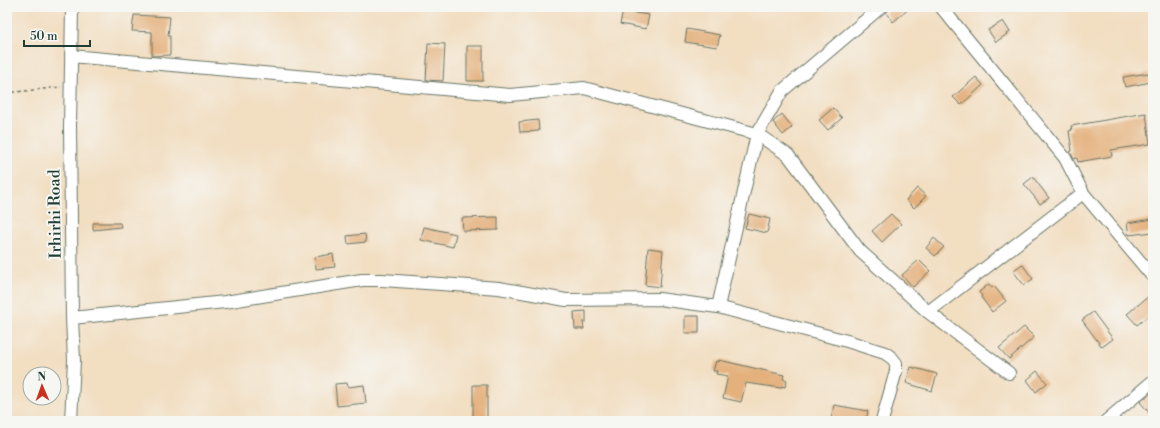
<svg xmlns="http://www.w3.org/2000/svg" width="1160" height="428" viewBox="0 0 1160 428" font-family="'Libre Bodoni',serif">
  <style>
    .building { fill: #e4b07c }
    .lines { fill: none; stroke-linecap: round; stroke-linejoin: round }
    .minor-casing { stroke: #697565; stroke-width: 14 }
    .path { stroke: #697565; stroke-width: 1.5; stroke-dasharray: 3 3; stroke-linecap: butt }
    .minor { stroke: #fff; stroke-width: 12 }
    .labels { text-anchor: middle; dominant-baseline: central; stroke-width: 4; stroke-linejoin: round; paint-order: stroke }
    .street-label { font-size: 16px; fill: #1f3d34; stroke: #f6f6f2 }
  </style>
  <rect width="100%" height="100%" fill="#f6f6f2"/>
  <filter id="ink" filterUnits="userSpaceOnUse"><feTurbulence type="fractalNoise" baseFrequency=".025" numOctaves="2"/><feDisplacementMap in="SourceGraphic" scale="8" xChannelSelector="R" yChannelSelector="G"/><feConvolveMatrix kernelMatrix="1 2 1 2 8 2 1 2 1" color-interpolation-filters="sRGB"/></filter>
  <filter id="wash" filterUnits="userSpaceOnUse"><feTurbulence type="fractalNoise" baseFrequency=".012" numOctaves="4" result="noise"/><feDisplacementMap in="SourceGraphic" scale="16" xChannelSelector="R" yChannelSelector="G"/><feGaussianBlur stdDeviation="0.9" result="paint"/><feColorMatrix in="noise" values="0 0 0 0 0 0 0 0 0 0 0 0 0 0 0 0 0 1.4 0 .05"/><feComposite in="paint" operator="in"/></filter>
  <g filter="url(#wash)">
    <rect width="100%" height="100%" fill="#f2dec1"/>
    <g id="blocks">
      <path class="building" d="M 892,7 L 911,7 L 893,22 L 886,13 Z
        M 623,11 L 649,15 L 646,29 L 620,24 Z
        M 134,15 L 170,17 L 168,36 L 170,36 L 170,55 L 152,56 L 152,32 L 132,31 Z
        M 1003,21 L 1010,32 L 996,42 L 988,30 Z
        M 687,29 L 720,35 L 717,47 L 685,42 Z
        M 428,43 L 445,44 L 443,81 L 426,80 Z
        M 467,46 L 483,46 L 483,81 L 467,81 Z
        M 1149,73 L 1151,82 L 1125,87 L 1123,77 Z
        M 976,77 L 983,85 L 961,105 L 953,97 Z
        M 833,108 L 842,118 L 828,130 L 819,120 Z
        M 1146,113 L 1150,144 L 1111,150 L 1112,156 L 1078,162 L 1077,158 L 1074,159 L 1070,152 L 1072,151 L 1069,131 L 1072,130 L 1071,126 Z
        M 782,114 L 792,127 L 783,135 L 773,122 Z
        M 538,120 L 539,131 L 520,132 L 519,122 Z
        M 1033,177 L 1049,198 L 1040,204 L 1024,184 Z
        M 917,188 L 926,196 L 914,208 L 906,200 Z
        M 749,214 L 770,219 L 767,233 L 745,228 Z
        M 891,214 L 901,224 L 882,242 L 872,231 Z
        M 498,217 L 498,230 L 463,231 L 462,218 Z
        M 1153,219 L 1153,232 L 1129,235 L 1127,223 Z
        M 93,223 L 120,223 L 121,227 L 93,230 Z
        M 424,227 L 456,234 L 453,247 L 421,240 Z
        M 365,234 L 366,242 L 348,244 L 347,236 Z
        M 934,238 L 944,247 L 935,256 L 926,248 Z
        M 648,248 L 663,250 L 660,287 L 645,285 Z
        M 333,254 L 335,267 L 316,269 L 315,257 Z
        M 919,260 L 930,271 L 913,287 L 902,275 Z
        M 1022,264 L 1033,279 L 1024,285 L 1013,271 Z
        M 989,284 L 992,288 L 994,286 L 1006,301 L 992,312 L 981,297 L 982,296 L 979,292 Z
        M 1149,296 L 1153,300 L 1153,312 L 1137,325 L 1127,314 Z
        M 586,311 L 586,322 L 583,322 L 584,329 L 575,329 L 574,312 Z
        M 1093,312 L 1113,339 L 1102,347 L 1082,320 Z
        M 685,316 L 699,316 L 699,333 L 685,333 Z
        M 1024,327 L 1034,337 L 1009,359 L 999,348 Z
        M 719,360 L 784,375 L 783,379 L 787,380 L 785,387 L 781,386 L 781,388 L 746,383 L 741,402 L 723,398 L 728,376 L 716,374 L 717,371 L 713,371 L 716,361 L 719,362 Z
        M 911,367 L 937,374 L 932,391 L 906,383 Z
        M 1037,371 L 1047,383 L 1036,392 L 1027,380 Z
        M 347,383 L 348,387 L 364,385 L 366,403 L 337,406 L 335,384 Z
        M 473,385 L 487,385 L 487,420 L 473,420 Z
        M 1151,393 L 1153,396 L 1153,417 L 1140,402 Z
        M 834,405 L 868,411 L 866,421 L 831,420 Z"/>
    </g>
  </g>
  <g filter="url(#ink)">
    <use href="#blocks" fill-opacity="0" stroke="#697565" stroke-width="1"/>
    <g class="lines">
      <g class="minor-casing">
        <path id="minor" d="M 941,7 L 1065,158 L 1083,193 L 1153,277
          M 71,56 L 510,95 L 584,88 L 757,134 L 788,155 L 860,251 L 928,312 L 1009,373
          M 718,307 L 757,134 L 782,91 L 881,7
          M 928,312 L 1083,193
          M 72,318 L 225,302 L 362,280 L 382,280 L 499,288 L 566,300 L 659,299 L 718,307 L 847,341 L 885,353 L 892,358 L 896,363 L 896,371 L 882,421
          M 71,421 L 74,360 L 72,318 L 70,126 L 72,7
          M 1106,421 L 1153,381"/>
      </g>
      <path class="path" d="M 7,93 L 61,87"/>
      <use href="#minor" class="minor"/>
    </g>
  </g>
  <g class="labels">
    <g class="street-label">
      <text transform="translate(55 214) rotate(-91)">Irhirhi Road</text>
    </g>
  </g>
  <rect width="1160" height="428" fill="none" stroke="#f6f6f2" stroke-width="24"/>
  <g transform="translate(42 386) rotate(358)"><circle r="19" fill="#f6f6f2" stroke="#a0aca6"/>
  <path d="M0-3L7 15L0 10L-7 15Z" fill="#c8321e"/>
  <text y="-6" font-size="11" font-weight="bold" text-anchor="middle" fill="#1f3d34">N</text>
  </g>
  <path d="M24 40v6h66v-6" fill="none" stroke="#1f3d34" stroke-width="2"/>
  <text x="30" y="40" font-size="12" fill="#1f3d34" stroke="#f6f6f2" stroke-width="3" paint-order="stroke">50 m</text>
</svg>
